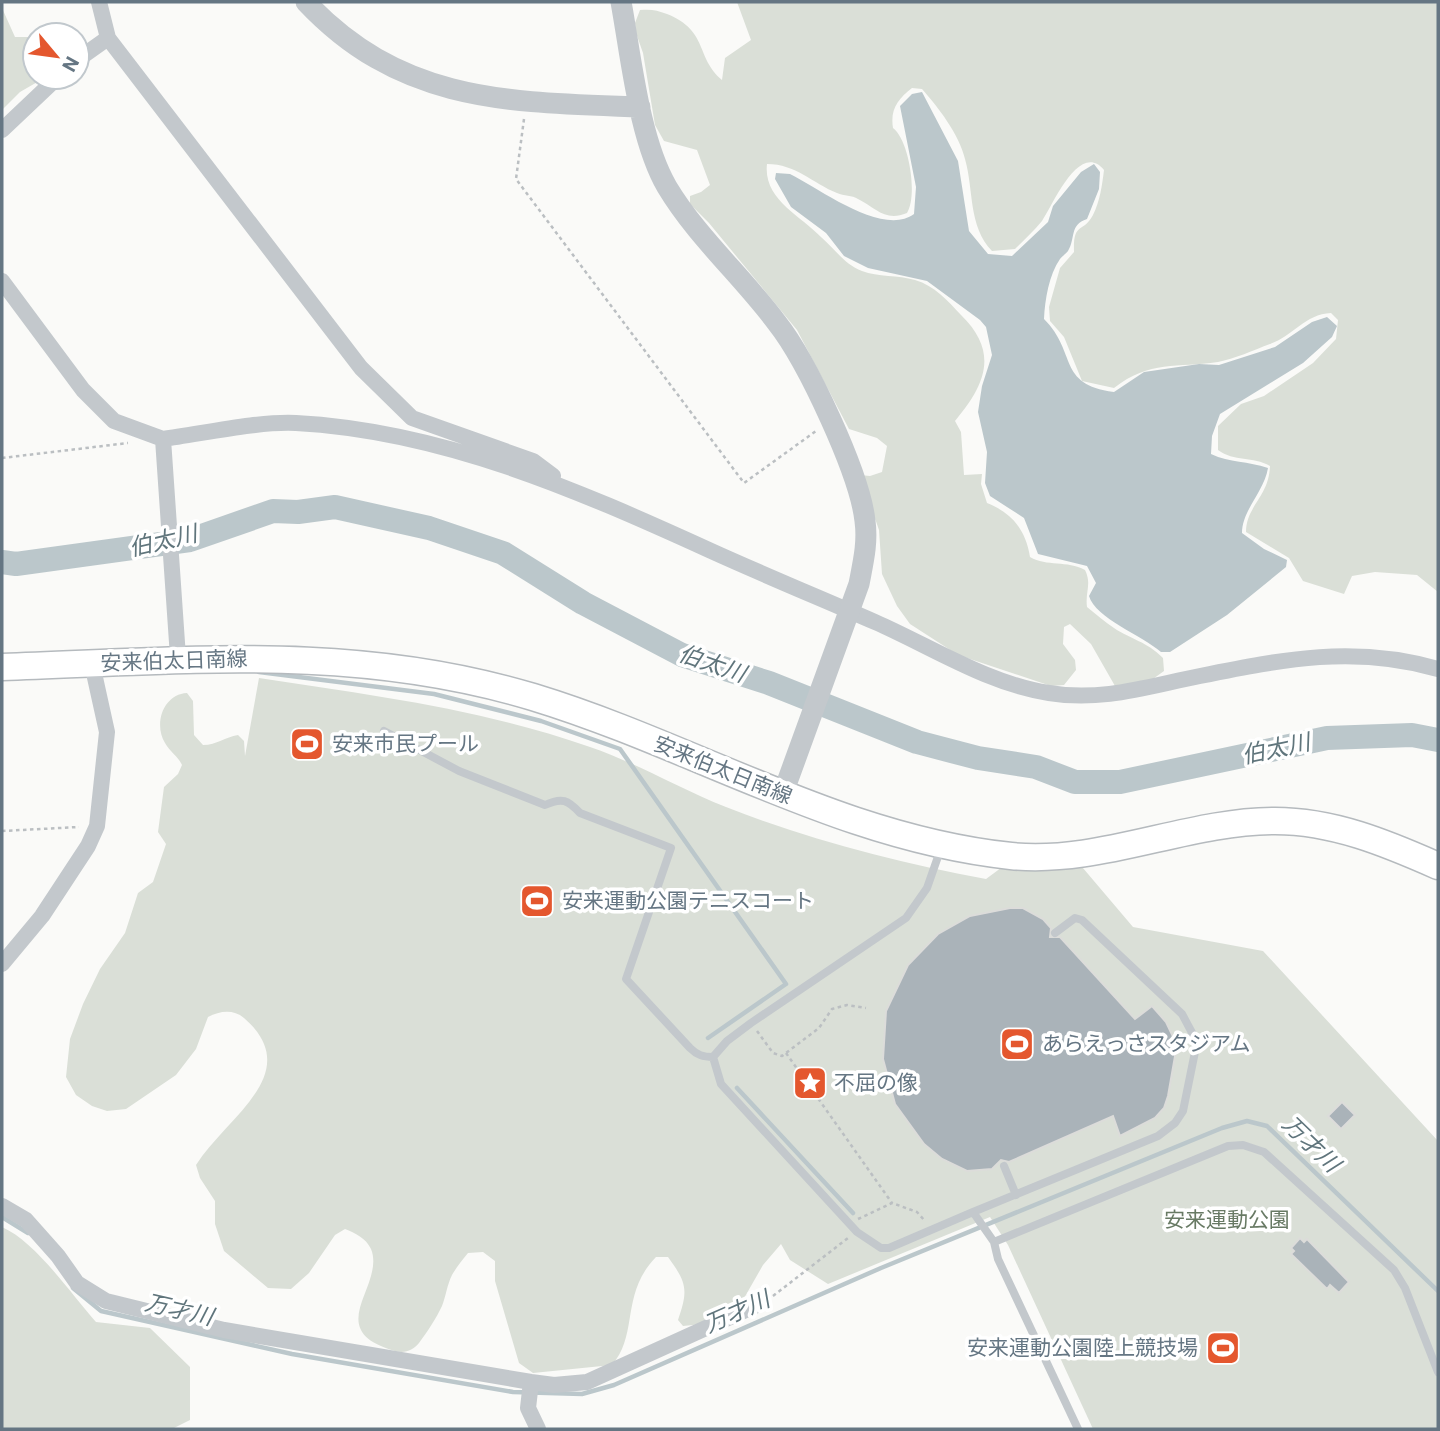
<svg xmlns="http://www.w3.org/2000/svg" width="1440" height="1431" viewBox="0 0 1440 1431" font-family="Roboto,'Noto Sans JP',sans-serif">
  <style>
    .green { fill: #dadfd7 }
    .water { fill: #bbc7cb }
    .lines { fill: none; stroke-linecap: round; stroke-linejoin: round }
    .stream { stroke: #bbc7cb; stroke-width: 4.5 }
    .river { stroke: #bbc7cb; stroke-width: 24 }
    .building { fill: #aab3b9; stroke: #dcdcda; stroke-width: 2 }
    .primary-casing { stroke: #b5babe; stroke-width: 29 }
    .path { stroke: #bbbfc2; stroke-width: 2.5; stroke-dasharray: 3.5 3.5; stroke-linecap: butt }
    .service { stroke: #c3c8cc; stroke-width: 8 }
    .minor { stroke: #c3c8cc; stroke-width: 16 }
    .tertiary { stroke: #c3c8cc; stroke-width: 21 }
    .primary { stroke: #fff; stroke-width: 26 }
    .labels { text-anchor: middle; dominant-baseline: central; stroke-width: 7; stroke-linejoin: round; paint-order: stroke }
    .street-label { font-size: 21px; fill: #657683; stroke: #fff }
    .poi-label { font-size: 21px; fill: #657683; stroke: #fff; text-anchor: start }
    .park-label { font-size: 21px; fill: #687a64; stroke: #fff }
    .water-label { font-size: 23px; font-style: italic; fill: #60757c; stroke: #fff }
  </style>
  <rect width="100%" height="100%" fill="#fafaf8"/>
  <path class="green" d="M 737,2 L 1438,2 L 1438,592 L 1417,575 L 1375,572 L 1352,576 L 1344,594 L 1303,581 L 1289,558 L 1246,532 C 1246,506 1269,497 1270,466 C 1253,456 1234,462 1218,450 L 1218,426 L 1241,404 L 1264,396 L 1313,363 L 1336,339 L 1338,320 L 1331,313 C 1305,314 1293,336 1270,344 C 1254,350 1234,359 1218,362 C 1177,368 1150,360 1114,388 L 1082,381 L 1064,337 L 1050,321 L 1049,307 L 1060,268 L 1074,252 C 1073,221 1083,234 1093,215 C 1100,201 1102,186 1104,170 C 1079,140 1052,207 1042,221 C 1034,231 1024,240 1015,249 L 992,251 C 968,226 974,191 965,159 C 959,134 938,107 922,89 L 912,88 C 898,99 890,109 893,128 C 909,140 918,195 907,213 C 885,222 876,208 858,199 C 852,195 844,196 837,193 C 812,183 796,164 767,164 C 763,199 800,215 821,237 C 835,249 844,264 862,271 C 878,277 898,275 915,280 C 935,286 947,300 961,315 C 999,352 986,384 955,421 L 961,432 L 964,475 L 982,474 L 981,484 L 987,503 C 1012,513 1026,530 1030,557 C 1047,567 1067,560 1085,570 C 1092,584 1085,592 1087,607 C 1096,614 1105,622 1114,628 C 1132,640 1146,641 1163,658 L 1164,671 L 1146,684 L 1115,686 L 1091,644 L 1070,624 L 1064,627 L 1063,644 L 1075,660 L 1076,670 L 1064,685 L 1051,686 L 958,655 L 910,624 L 897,606 L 882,574 L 879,530 L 860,475 L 870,476 L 882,472 L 887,446 L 877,438 L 849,429 L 797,330 L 709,223 L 690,204 L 690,196 L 701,192 L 710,185 L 697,150 L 664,141 L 655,125 L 643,53 L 636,33 L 635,23 L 640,10 C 651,9 657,10 667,14 C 709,31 695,57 722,80 L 725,58 L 751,40 Z
    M 2,8 L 15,37 L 35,37 L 35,77 L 46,77 L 20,92 L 2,110 Z
    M 259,678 C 370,695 483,709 590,747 C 637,763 680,789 726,807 C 810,840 897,862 986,879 L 1009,862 L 1077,861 L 1133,927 L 1263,951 L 1438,1141 L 1438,1429 L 1093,1429 L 1008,1245 L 990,1217 L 828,1284 L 790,1260 L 781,1244 L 763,1265 L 743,1300 L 703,1324 L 683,1326 L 678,1320 C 689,1289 686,1282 668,1257 L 656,1257 C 620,1294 639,1334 612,1365 L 533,1373 L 519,1363 L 495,1281 L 495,1261 L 483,1252 L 468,1253 C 462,1260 456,1268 452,1275 C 447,1285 446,1296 442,1306 C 436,1319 427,1332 419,1343 C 413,1350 405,1354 395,1351 C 320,1330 386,1286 371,1249 C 366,1238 355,1233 345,1229 L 335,1235 L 309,1273 L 291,1289 L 268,1288 L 224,1251 L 215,1224 L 215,1201 L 200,1178 L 196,1165 C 225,1118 307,1073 244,1018 C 233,1009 220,1011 208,1017 L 196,1049 L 176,1075 L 126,1109 L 107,1111 L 92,1106 L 76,1095 L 66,1077 L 70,1039 L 83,1004 L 100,969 L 125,933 L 138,893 L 153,882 L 166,844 L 158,832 L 164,787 L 178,774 L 182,765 C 178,756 170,752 165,743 C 153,723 164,694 187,693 L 193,701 L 194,735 L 203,745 C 217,745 225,737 238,735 L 244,741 L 245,756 Z
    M 2,1227 C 36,1242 71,1294 96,1322 L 150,1328 L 190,1367 L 190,1420 L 172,1429 L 2,1429 Z"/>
  <path class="water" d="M 922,92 L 958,161 L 969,231 L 988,254 L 1012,256 L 1048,222 L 1053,206 L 1081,172 L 1094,164 L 1100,172 L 1099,189 L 1087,219 C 1069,225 1076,238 1068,251 C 1066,254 1062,256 1060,259 C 1049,275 1045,299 1044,319 C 1078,353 1056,384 1114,392 L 1144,372 L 1199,364 L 1219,365 L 1275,347 L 1312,322 L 1327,317 L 1337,326 L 1332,337 L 1303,363 L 1220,414 L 1212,436 L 1211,454 C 1230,463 1248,461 1268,468 C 1264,492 1242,510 1242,533 L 1264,549 L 1287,560 L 1286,567 L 1227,615 L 1170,652 L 1161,652 C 1143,636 1095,618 1089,596 L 1096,583 L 1087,566 L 1038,554 L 1024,518 L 990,496 L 985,483 L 987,452 L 978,412 L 982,386 L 992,355 L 986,327 L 980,320 L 927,281 L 868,268 L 844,256 L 826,233 L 791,207 L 775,179 L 776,173 L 790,174 C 820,189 883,237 914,214 L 916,187 L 900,106 L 912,94 Z"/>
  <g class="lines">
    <path class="stream" d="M 259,672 L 434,694 L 541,721 L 620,749 L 786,984 L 708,1038
      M 737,1088 L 853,1213
      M 2,1217 L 28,1233
      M 73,1288 L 101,1311 L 292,1354 L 513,1392 L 582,1394 L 614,1385 L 881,1268 L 1222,1128 L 1247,1121 L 1267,1126 L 1438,1291"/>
    <path class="river" d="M 2,562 L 16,564 L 190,540 L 273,511 L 298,512 L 335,507 L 429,528 L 503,553 L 583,603 L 682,655 L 769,683 L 917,742 L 978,758 L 1036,767 L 1075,782 L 1120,782 L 1327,738 L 1412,735 L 1438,740"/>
  </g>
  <path class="building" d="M 1010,908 L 1023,908 L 1043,919 L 1051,928 L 1050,937 L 1060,937 L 1135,1019 L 1152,1006 L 1166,1022 L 1177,1045 L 1168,1096 L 1164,1108 L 1155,1118 L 1120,1136 L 1113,1116 L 1009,1162 L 1001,1160 L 992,1169 L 967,1171 L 942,1159 L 924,1144 L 895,1104 L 883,1059 L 886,1011 L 908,965 L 938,934 L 970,916 Z
    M 1342,1102 L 1355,1115 L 1341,1129 L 1328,1116 Z
    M 1300,1238 L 1304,1242 L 1307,1239 L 1349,1282 L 1339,1293 L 1330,1285 L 1327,1289 L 1291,1254 L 1294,1251 L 1291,1248 Z"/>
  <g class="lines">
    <g class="primary-casing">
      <path id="primary" d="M 2,667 C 185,661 354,643 533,697 C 694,746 840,838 1011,856 C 1100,865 1186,821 1275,821 C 1333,821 1386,843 1438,866"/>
    </g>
    <path class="path" d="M 524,119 L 516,179 L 744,483 L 816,431
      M 2,458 L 128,443
      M 2,831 L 79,827
      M 757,1031 L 773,1053 L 782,1056 L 819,1028 L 832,1009 L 847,1005 L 866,1008
      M 786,1053 L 892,1203
      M 858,1219 L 892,1203 L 917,1212 L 925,1221
      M 773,1296 L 848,1238"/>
    <path class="service" d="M 384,731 L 459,771 L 545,805 C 562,797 568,800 580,813 L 671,848 L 626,979 L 690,1048 C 697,1055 703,1057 713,1057 L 727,1041 L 751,1023 L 906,918 L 927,888 L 941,848
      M 713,1057 L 721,1084 L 857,1232 L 881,1248 L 889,1248 L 973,1212 L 994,1242 L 998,1259 L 1078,1429
      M 1004,1166 L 1016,1195
      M 973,1212 L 1158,1136 L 1175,1123 L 1183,1111 L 1197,1042 L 1182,1014 L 1082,920 L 1075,918 L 1055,933
      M 994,1242 L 1228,1146 L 1243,1145 L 1264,1152 L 1394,1270 L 1405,1288 L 1438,1372"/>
    <path class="minor" d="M 99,2 L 108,38 L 361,368 L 412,418 L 533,461 L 553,476
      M 77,60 L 108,38
      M 2,130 L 58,77
      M 2,281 L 83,390 L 114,421 L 163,439 L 178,657
      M 163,439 C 201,434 259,421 296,423 C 443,431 577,490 709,550 C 764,575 820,598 875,622 C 930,646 988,684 1049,693 C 1102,702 1149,686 1200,676 C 1284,659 1355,645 1438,669
      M 2,964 L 42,916 L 88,846 L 97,826 L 107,732 L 92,664
      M 2,1206 L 26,1220 L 58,1256 L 77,1283 L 106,1301 L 224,1330 L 531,1382 L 554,1385 L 587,1382 L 761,1303
      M 531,1382 L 528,1408 L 538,1429"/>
    <path class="tertiary" d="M 306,2 C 402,104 511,102 640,107
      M 621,2 C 631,56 639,139 667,187 C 697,237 742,276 777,323 C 807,361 860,474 865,521 C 868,543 863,563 859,584 L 782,796"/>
    <use href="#primary" class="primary"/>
  </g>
  <defs>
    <g id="stadium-square" transform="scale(1.75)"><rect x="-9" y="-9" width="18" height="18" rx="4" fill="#e4572e" stroke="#fff"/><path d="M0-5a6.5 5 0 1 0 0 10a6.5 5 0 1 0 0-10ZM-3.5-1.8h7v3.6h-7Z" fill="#fff"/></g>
    <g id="sight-square" transform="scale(1.75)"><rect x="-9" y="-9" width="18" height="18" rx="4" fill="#e4572e" stroke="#fff"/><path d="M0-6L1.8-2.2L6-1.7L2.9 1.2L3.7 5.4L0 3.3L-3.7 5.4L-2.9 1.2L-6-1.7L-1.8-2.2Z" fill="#fff"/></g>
  </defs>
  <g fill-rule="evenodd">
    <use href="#stadium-square" x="307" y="744"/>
    <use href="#stadium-square" x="537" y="901"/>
    <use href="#stadium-square" x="1017" y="1044"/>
    <use href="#sight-square" x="810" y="1083"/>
    <use href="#stadium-square" x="1223" y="1348"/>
  </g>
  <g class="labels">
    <g class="street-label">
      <text transform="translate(174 661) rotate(-2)">安来伯太日南線</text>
      <text transform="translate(723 770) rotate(22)">安来伯太日南線</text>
    </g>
    <g class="poi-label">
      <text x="332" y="744">安来市民プール</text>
      <text x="562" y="901">安来運動公園テニスコート</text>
      <text x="1042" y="1044">あらえっさスタジアム</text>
      <text x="834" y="1083">不屈の像</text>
      <text x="1198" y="1348" text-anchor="end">安来運動公園陸上競技場</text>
    </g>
    <g class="park-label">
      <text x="1227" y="1220">安来運動公園</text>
    </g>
    <g class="water-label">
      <text transform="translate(163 541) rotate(-13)">伯太川</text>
      <text transform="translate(712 664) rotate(19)">伯太川</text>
      <text transform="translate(1276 749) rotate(-12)">伯太川</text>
      <text transform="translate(1311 1144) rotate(44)">万才川</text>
      <text transform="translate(179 1310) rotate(13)">万才川</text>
      <text transform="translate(737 1312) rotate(-24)">万才川</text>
    </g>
  </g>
  <rect width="1440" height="1431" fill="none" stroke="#657683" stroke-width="7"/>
  <g transform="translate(56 56) rotate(119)"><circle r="33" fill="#ffffff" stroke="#c1c8cd" stroke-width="2"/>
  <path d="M0-5L12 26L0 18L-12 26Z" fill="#e4572e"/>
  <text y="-10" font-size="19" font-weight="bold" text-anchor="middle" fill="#657683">N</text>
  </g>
</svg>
